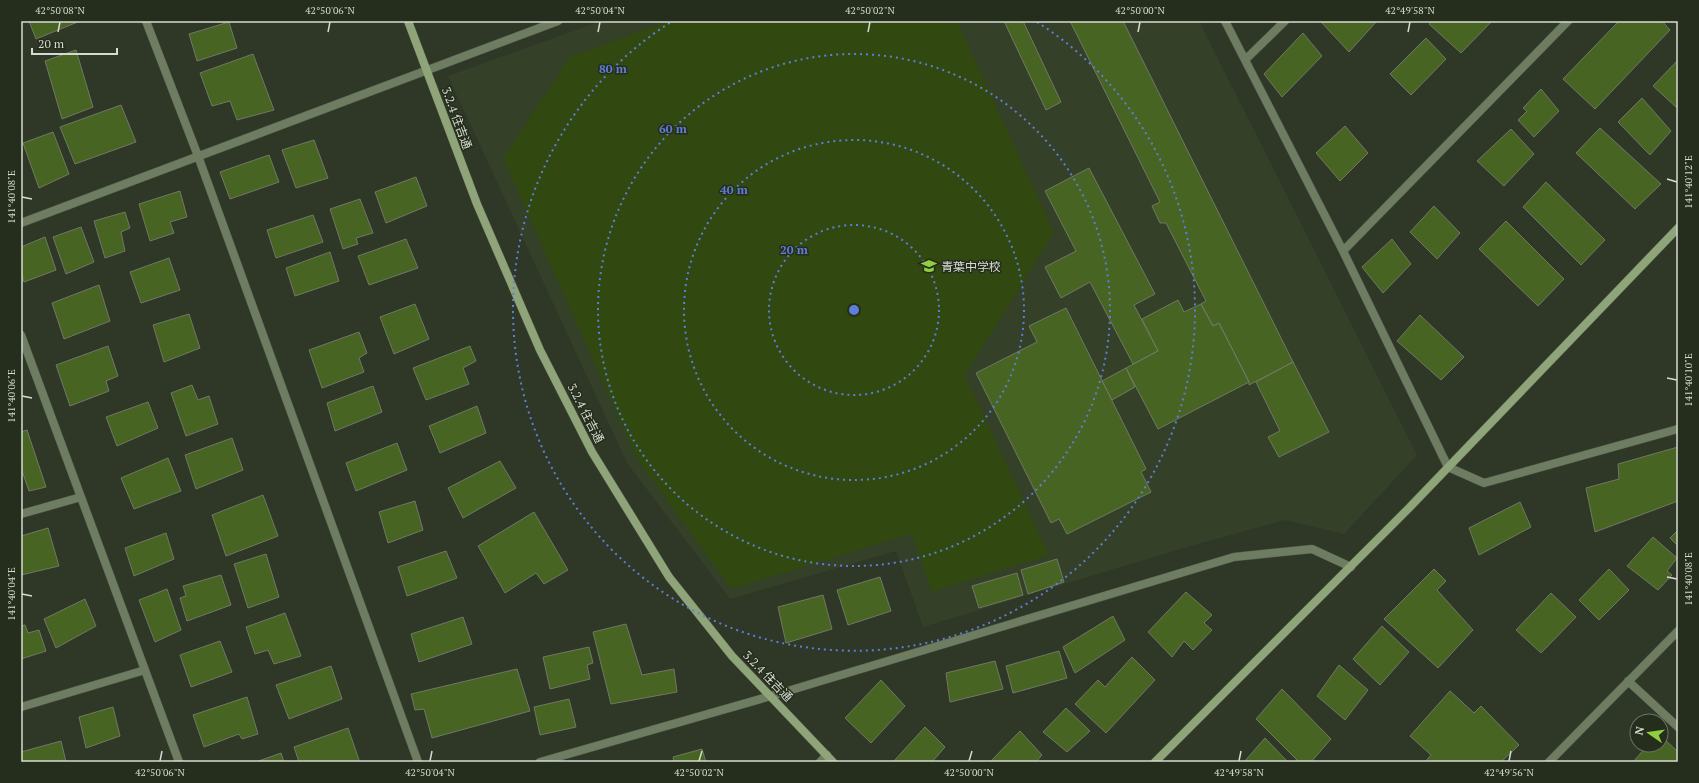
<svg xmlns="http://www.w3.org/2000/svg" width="1699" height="783" viewBox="0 0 1699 783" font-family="'PT Serif','Noto Sans JP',serif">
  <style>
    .built { fill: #354029 }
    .green { fill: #314811 }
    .building { fill: #476422; stroke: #6f7966 }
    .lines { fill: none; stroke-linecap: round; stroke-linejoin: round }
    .street-casing { stroke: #4d5545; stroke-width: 9 }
    .secondary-casing { stroke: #4d5545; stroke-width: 9 }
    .street { stroke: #6e7c61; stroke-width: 8 }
    .secondary { stroke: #8fa579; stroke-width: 8 }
    .ticks { fill: none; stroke: #d6dbd1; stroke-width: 1.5 }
    .ring { fill: none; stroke: #5e7fd6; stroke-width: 2; stroke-dasharray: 2 4 }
    .labels { text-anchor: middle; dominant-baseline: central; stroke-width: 3; stroke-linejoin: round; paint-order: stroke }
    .street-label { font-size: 12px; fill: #d6dbd1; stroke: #252d1d }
    .poi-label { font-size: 12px; fill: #d6dbd1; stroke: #252d1d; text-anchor: start }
    .centre { fill: #5e7fd6; stroke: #252d1d; stroke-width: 2 }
    .ring-label { font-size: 12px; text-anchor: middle; font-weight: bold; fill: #5e7fd6; stroke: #252d1d; stroke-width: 3; stroke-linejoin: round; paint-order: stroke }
    .neatline { fill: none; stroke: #d6dbd1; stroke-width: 1.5 }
    .ticks-label { font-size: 10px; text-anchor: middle; fill: #d6dbd1 }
  </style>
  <rect width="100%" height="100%" fill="#2f3726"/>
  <path class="built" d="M 601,21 L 1199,21 L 1417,455 L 1344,534 L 1285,520 L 1187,547 L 923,627 L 896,551 L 730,599 L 627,463 L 448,76 Z"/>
  <path class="green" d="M 667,21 L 957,21 L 1054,233 L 965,375 L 1049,555 L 932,592 L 911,534 L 731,589 L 636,457 L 503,158 L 570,57 Z"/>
  <path class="building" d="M 29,21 L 80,21 L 36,39 Z
    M 1004,21 L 1023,21 L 1061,102 L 1046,110 Z
    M 1070,21 L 1123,21 L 1293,362 L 1249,385 L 1249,382 L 1219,323 L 1213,326 L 1201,304 L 1206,301 L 1166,223 L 1160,223 L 1152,206 L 1160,202 Z
    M 1324,21 L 1377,21 L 1349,52 L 1322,23 Z
    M 1432,21 L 1492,21 L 1461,53 L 1429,24 Z
    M 1619,21 L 1662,21 L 1670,30 L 1595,109 L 1563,79 Z
    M 229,22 L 237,48 L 197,61 L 189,34 Z
    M 1303,33 L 1322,56 L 1282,97 L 1264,74 Z
    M 1426,38 L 1446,59 L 1411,95 L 1390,74 Z
    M 76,50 L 93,107 L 62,119 L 45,61 Z
    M 253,54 L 274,110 L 237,120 L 230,101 L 212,106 L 200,73 Z
    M 1678,60 L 1678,105 L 1676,107 L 1653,86 Z
    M 1541,89 L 1559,111 L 1534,137 L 1518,120 L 1527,111 L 1523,108 Z
    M 1642,98 L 1671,131 L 1650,155 L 1618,122 Z
    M 121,105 L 136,142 L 75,164 L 60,127 Z
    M 1345,126 L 1368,153 L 1340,181 L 1316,153 Z
    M 1600,128 L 1661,184 L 1635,209 L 1576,153 Z
    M 1511,129 L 1534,154 L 1504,186 L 1477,161 Z
    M 53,132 L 69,174 L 39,188 L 23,143 Z
    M 314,140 L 328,178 L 296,188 L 282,150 Z
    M 269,155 L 279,182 L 230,199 L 220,172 Z
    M 1089,168 L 1155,294 L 1134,305 L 1158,351 L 1133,364 L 1090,282 L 1061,298 L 1045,267 L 1076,251 L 1045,191 Z
    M 416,177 L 427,206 L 386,223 L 375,192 Z
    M 1546,182 L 1605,240 L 1581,265 L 1523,207 Z
    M 180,191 L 187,217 L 170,222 L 174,233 L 150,241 L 139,204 Z
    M 360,199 L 373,233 L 356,238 L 358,244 L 343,249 L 330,209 Z
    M 1434,206 L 1460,233 L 1437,259 L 1410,232 Z
    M 125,212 L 130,228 L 121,232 L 125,251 L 105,258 L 94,221 Z
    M 313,215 L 323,242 L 276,258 L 267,230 Z
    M 1506,221 L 1564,279 L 1538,306 L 1479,249 Z
    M 81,227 L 94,262 L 66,274 L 53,237 Z
    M 45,237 L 56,270 L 24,282 L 21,272 L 21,247 Z
    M 406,239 L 418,268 L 369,285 L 358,256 Z
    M 1392,239 L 1411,264 L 1383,293 L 1362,267 Z
    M 330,252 L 339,281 L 295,296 L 286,268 Z
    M 169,258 L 180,290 L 141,303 L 130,272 Z
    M 99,285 L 110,321 L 64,339 L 52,303 Z
    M 1178,300 L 1184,312 L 1201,304 L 1213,326 L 1219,323 L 1249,382 L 1158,429 L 1126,368 L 1158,351 L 1142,319 Z
    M 415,304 L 429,339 L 394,354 L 380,317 Z
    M 1066,308 L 1146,469 L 1141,472 L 1151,492 L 1067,534 L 1059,519 L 1051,523 L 976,373 L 1037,342 L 1029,326 Z
    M 189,314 L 200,348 L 164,362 L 153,325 Z
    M 1420,315 L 1464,357 L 1441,380 L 1397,341 Z
    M 359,332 L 367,353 L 359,358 L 364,372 L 322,388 L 309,350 Z
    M 108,346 L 118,376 L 106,381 L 109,391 L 70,406 L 56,365 Z
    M 470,346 L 476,361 L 463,368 L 469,384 L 426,400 L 413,368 Z
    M 1293,362 L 1329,432 L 1279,457 L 1268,437 L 1280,431 L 1256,382 Z
    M 1126,368 L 1135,387 L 1112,400 L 1102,381 Z
    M 192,385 L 198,400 L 209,396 L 218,424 L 186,436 L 171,393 Z
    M 373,386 L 382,412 L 335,431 L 327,403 Z
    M 148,402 L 158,428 L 117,446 L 106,417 Z
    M 477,406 L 486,433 L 440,453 L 429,426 Z
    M 27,430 L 46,487 L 29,491 L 21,468 L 21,432 Z
    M 232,438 L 243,470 L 196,489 L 185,455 Z
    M 397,443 L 407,470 L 356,491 L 346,463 Z
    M 1678,447 L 1678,501 L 1595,532 L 1586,488 L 1619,479 L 1618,464 Z
    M 168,458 L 181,491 L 134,509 L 121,478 Z
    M 500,461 L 516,488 L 463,518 L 448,488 Z
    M 263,495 L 278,536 L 226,556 L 212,515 Z
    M 415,501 L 423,530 L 388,543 L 379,512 Z
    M 1520,502 L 1531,527 L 1479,555 L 1469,528 Z
    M 534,512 L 568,570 L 544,584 L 536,573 L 505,593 L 478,546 Z
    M 48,528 L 59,566 L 21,575 L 21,536 Z
    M 1678,530 L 1678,546 L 1670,538 Z
    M 166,533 L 174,559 L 134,576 L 125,548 Z
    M 1653,537 L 1677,558 L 1667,571 L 1672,575 L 1658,590 L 1627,566 Z
    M 446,551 L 457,578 L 407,596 L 398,567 Z
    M 266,554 L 279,597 L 248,608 L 234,564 Z
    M 1057,559 L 1064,582 L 1028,594 L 1021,570 Z
    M 1434,569 L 1446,581 L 1437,590 L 1473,630 L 1438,668 L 1384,619 Z
    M 1609,569 L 1629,590 L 1599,620 L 1579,600 Z
    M 1017,573 L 1023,595 L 979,608 L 972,586 Z
    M 221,575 L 231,605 L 187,621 L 180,598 L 186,596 L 183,586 Z
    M 880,577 L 891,611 L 848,625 L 837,590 Z
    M 167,589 L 181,630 L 155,642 L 139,600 Z
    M 1186,592 L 1212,615 L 1204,623 L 1212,630 L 1193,650 L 1184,641 L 1172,657 L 1148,632 Z
    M 1551,593 L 1576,617 L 1541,653 L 1516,630 Z
    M 823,595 L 832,629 L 786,643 L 778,607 Z
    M 85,599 L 96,626 L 56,648 L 44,619 Z
    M 285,613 L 301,656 L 274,664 L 268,650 L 255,654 L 246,627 Z
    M 1113,616 L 1125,640 L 1075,673 L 1063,647 Z
    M 463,617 L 472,644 L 419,662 L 411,634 Z
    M 626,624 L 642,675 L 674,669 L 677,692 L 611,704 L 593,632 Z
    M 25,625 L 28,633 L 39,630 L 46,651 L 21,659 L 21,626 Z
    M 1382,626 L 1409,652 L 1380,685 L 1353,659 Z
    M 220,641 L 232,672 L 191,687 L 180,655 Z
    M 589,647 L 593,663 L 587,665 L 590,679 L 550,689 L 543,657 Z
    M 1059,651 L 1067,678 L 1013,693 L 1006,666 Z
    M 1132,657 L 1155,680 L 1106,733 L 1075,704 L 1098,680 L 1105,687 Z
    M 995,661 L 1003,689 L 950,702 L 946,673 Z
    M 1339,665 L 1368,690 L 1345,720 L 1317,696 Z
    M 331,666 L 342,699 L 289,719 L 276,685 Z
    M 517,669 L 530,711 L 432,738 L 424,709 L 415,710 L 411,694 Z
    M 881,680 L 905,706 L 871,743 L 845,718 Z
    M 1282,689 L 1331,739 L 1311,762 L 1299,762 L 1256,719 Z
    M 1450,691 L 1474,713 L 1481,706 L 1519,745 L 1501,762 L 1425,762 L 1431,755 L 1410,736 Z
    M 247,697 L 258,734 L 242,739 L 239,734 L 204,747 L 193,715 Z
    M 569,699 L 576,727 L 540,735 L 534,707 Z
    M 113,707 L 120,736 L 86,748 L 79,717 Z
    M 1066,708 L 1090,731 L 1067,752 L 1043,732 Z
    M 925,727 L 945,747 L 932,762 L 893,762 Z
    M 348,728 L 359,760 L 354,762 L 299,762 L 294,747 Z
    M 1020,731 L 1042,755 L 1036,762 L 990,762 Z
    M 1661,736 L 1678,752 L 1678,762 L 1633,762 L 1648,745 L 1661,745 Z
    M 1265,738 L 1286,760 L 1285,762 L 1244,762 Z
    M 61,741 L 66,762 L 21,762 L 21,752 Z
    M 702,749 L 706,762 L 674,762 L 673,757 Z
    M 281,753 L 284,762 L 256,762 Z"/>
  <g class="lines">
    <g class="street-casing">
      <path id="street" d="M 146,21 L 198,156 L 418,762
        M 1225,21 L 1343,251 L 1448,467 L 1484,483 L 1678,429
        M 1245,60 L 1285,21
        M 21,223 L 558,21
        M 1343,251 L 1568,21
        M 21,335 L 179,762
        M 21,514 L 81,497
        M 1628,681 L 1678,727
        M 21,707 L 145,670
        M 540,762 L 771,696 L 1234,557 L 1312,549 L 1351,567
        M 820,762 L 827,755
        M 1549,762 L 1678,631"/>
    </g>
    <g class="secondary-casing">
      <path id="secondary" d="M 408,21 L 477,204 L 540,350 L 592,452 L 669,577 L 732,656 L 833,762
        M 1155,762 L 1408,509 L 1678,228"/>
    </g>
    <use href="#street" class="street"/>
    <use href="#secondary" class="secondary"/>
  </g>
  <path class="ticks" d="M 58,32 L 60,22M 328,32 L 330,22M 598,32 L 600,22M 868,32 L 870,22M 1138,32 L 1140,22M 1408,32 L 1410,22M 1667,179 L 1677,182M 22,197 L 32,199M 1667,378 L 1677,380M 22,396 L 32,398M 1667,577 L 1677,579M 22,594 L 32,596M 160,761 L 162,751M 430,761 L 432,751M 699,761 L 702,751M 969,761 L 972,751M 1239,761 L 1241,751M 1509,761 L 1511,751"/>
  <g class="ring">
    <circle cx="854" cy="310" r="85"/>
    <circle cx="854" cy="310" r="170"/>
    <circle cx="854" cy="310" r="256"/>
    <path d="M1037 22A341 341 0 1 1 671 22"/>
  </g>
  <defs>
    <g id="school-bare" transform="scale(1.2)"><path d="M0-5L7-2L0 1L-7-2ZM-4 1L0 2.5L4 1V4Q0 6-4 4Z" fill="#91cd40" stroke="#252d1d" stroke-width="2.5" paint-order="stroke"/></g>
  </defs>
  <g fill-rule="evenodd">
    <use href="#school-bare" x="929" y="266"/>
  </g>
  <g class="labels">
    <g class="street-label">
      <text transform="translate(457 118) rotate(70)">3.2.4 住吉通</text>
      <text transform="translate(586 413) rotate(63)">3.2.4 住吉通</text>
      <text transform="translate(768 676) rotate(46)">3.2.4 住吉通</text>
    </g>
    <g class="poi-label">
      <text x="941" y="266">青葉中学校</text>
    </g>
  </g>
  <circle cx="854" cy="310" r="6" class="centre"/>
  <g class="ring-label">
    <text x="613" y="73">80 m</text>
    <text x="673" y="133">60 m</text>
    <text x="734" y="194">40 m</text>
    <text x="794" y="254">20 m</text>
  </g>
  <rect width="1699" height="783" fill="none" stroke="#252d1d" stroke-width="44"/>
  <g transform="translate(1649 733) rotate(283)"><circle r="19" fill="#252d1d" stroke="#6c7365"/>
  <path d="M0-3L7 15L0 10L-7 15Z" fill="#91cd40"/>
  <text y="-6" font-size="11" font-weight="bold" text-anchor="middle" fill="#d6dbd1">N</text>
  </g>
  <path d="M32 48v6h85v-6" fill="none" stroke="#d6dbd1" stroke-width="2"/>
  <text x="38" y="48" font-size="12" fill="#d6dbd1" stroke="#252d1d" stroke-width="3" paint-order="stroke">20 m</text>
  <rect x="22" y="22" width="1655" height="739" class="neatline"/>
  <g class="ticks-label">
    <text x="60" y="14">42°50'08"N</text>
    <text x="330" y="14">42°50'06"N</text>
    <text x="600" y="14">42°50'04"N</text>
    <text x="870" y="14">42°50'02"N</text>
    <text x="1140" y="14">42°50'00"N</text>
    <text x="1410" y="14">42°49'58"N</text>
    <text transform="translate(1688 182) rotate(-90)" y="4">141°40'12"E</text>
    <text transform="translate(11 197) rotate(-90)" y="4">141°40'08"E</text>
    <text transform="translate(1688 380) rotate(-90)" y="4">141°40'10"E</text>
    <text transform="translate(11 396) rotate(-90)" y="4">141°40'06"E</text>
    <text transform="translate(1688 579) rotate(-90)" y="4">141°40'08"E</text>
    <text transform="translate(11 594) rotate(-90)" y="4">141°40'04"E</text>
    <text x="160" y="776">42°50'06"N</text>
    <text x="430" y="776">42°50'04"N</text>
    <text x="699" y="776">42°50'02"N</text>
    <text x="969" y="776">42°50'00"N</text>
    <text x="1239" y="776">42°49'58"N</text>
    <text x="1509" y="776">42°49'56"N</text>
  </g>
</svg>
